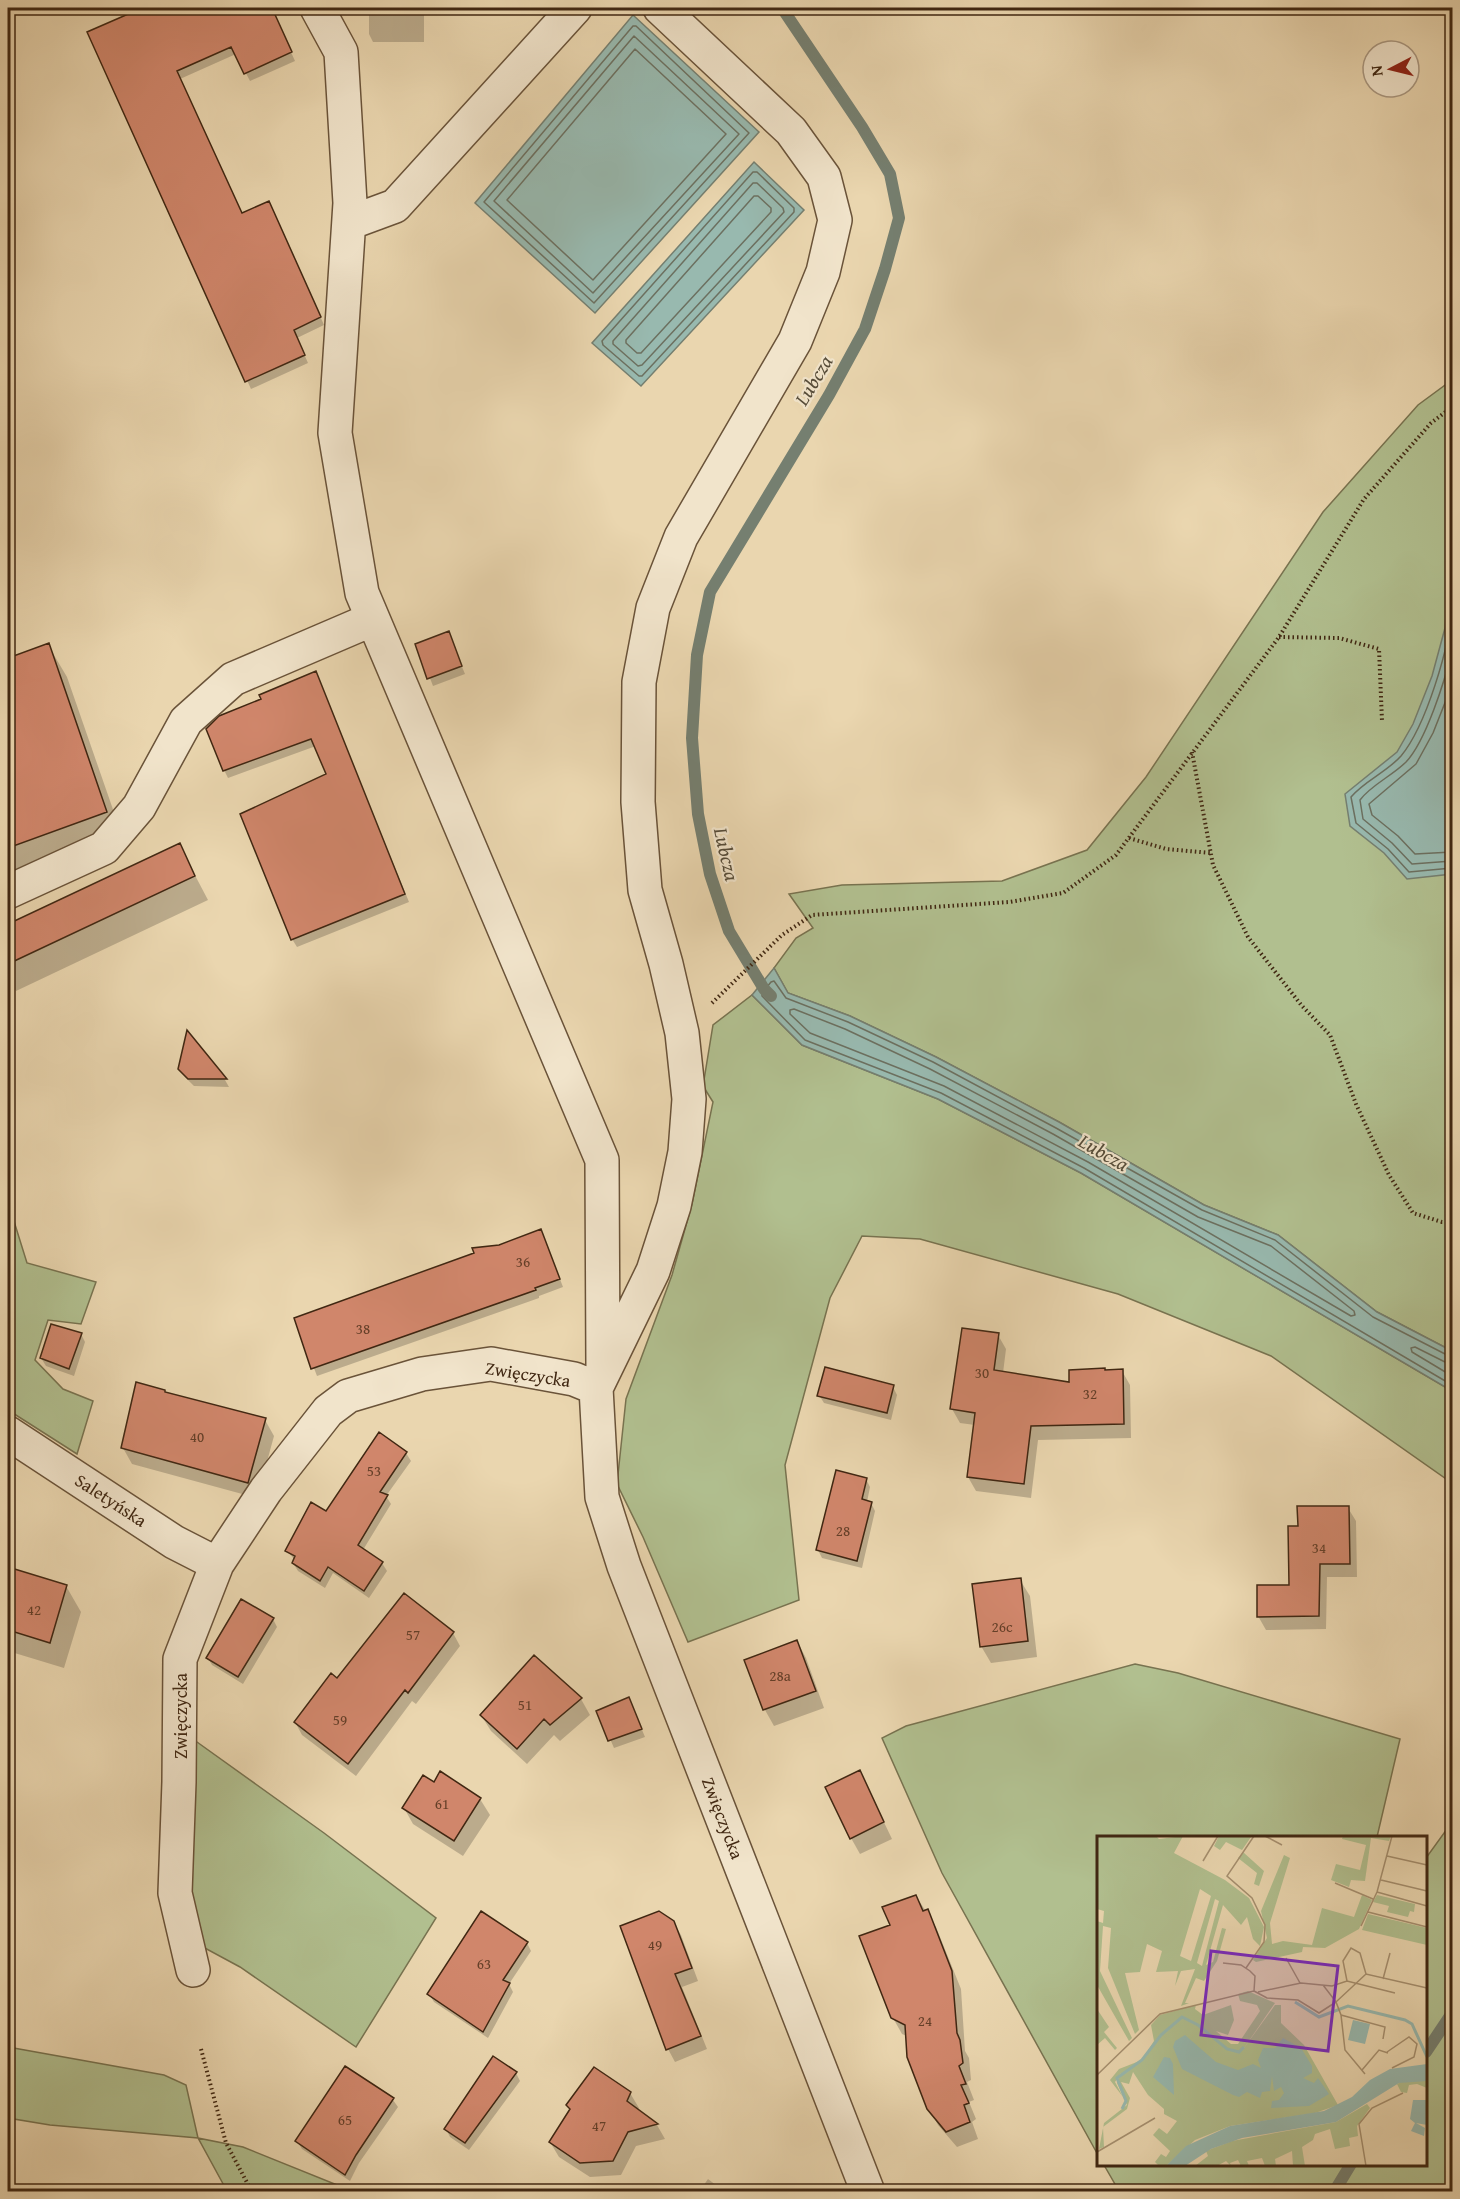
<svg xmlns="http://www.w3.org/2000/svg" width="1460" height="2199" viewBox="0 0 1460 2199" font-family="'Gentium Book Plus',serif">
  <style>
    .green { fill: #b1bf8f; stroke: #787350; stroke-width: 1.5 }
    .water { fill: #98b9af; stroke: #757f70; stroke-width: 1.5 }
    .shadow { fill: #0003 }
    .lines { fill: none; stroke-linecap: round; stroke-linejoin: round }
    .shore { stroke: #6c7060; stroke-width: 1.5 }
    .stream { stroke: #757f70; stroke-width: 12 }
    .building { fill: #d0866b; stroke: #402712; stroke-width: 1.5 }
    .minor-casing { stroke: #6a5339; stroke-width: 36 }
    .path { stroke: #402712; stroke-width: 4; stroke-dasharray: 1.5 3; stroke-linecap: butt }
    .minor { stroke: #f1e4cb; stroke-width: 33 }
    .labels { text-anchor: middle; dominant-baseline: central; stroke-width: 4.5; stroke-linejoin: round; paint-order: stroke }
    .number-label { font-size: 15px; fill: #643f28 }
    .street-label { font-size: 18px; fill: #402712; stroke: #f1e4cb }
    .water-label { font-size: 20px; font-style: italic; fill: #564c39; stroke: #f1e4cb }
    .inset-river { fill: none; stroke: #98b9af; stroke-width: 3 }
    .inset-road { fill: none; stroke: #a69070; stroke-width: 1.5 }
    .view { fill: #7b2cbf; fill-opacity: 0.15; stroke: #7b2cbf; stroke-width: 3 }
    .inset-edge { fill: none; stroke: #402712; stroke-width: 3 }
  </style>
  <rect width="100%" height="100%" fill="#ead6af"/>
  <filter id="stains"><feTurbulence type="fractalNoise" baseFrequency=".00333" numOctaves="4"/><feColorMatrix values="0 0 0 0 .2 0 0 0 0 .09 0 0 0 0 .02 0 0 0 .5 -.17"/></filter>
  <radialGradient id="worn" r=".72"><stop offset=".6" stop-color="#630" stop-opacity="0"/><stop offset="1" stop-color="#630" stop-opacity=".3"/></radialGradient>
  <path class="green" d="M 1452,380 L 1452,1351 L 1377,1312 L 1278,1235 L 1204,1205 L 1059,1122 L 936,1057 L 850,1016 L 788,993 L 774,968 L 796,938 L 813,928 L 789,894 L 842,885 L 1002,881 L 1087,850 L 1146,777 L 1323,512 L 1418,405 Z
    M 752,995 L 802,1045 L 938,1099 L 1081,1173 L 1452,1391 L 1452,1483 L 1271,1356 L 1118,1294 L 920,1239 L 862,1236 L 830,1298 L 785,1465 L 799,1600 L 688,1642 L 643,1537 L 617,1484 L 626,1399 L 672,1275 L 692,1204 L 713,1102 L 703,1086 L 713,1025 Z
    M 8,1202 L 27,1263 L 96,1282 L 81,1324 L 48,1320 L 35,1360 L 63,1389 L 93,1401 L 77,1454 L 8,1410 Z
    M 1135,1664 L 1178,1673 L 1400,1739 L 1377,1837 L 1098,1838 L 1098,2155 L 942,1873 L 882,1738 L 906,1726 Z
    M 190,1737 L 324,1833 L 436,1918 L 356,2047 L 240,1967 L 201,1946 L 190,1897 Z
    M 1452,1822 L 1452,2191 L 1119,2191 L 1104,2165 L 1426,2164 L 1426,1858 Z
    M 8,2047 L 164,2075 L 186,2085 L 198,2138 L 243,2147 L 352,2191 L 227,2191 L 198,2138 L 50,2125 L 8,2118 Z"/>
  <path class="water" d="M 633,15 L 759,132 L 595,313 L 475,203 Z
    M 754,162 L 804,210 L 641,386 L 592,343 Z
    M 1452,536 L 1452,874 L 1407,879 L 1384,853 L 1350,826 L 1345,794 L 1397,752 L 1413,724 L 1432,676 L 1445,628 Z
    M 774,968 L 788,993 L 850,1016 L 936,1057 L 1059,1122 L 1204,1205 L 1278,1235 L 1377,1312 L 1452,1351 L 1452,1391 L 1081,1173 L 938,1099 L 802,1045 L 752,995 Z"/>
  <path class="shadow" d="M 144,8 L 271,8 L 295,61 L 250,81 L 236,54 L 180,79 L 242,215 L 273,210 L 324,325 L 297,338 L 308,363 L 251,389 L 89,33 Z
    M 369,8 L 424,8 L 424,42 L 373,42 L 369,34 Z
    M 448,633 L 465,674 L 433,686 L 417,644 Z
    M 48,645 L 67,677 L 125,844 L 8,887 L 8,659 Z
    M 319,681 L 409,902 L 297,947 L 292,939 L 328,775 L 316,746 L 228,778 L 224,770 Z
    M 179,845 L 208,900 L 16,991 L 8,977 L 8,925 Z
    M 188,1034 L 225,1080 L 229,1087 L 194,1086 L 185,1077 L 180,1069 Z
    M 541,1230 L 563,1287 L 539,1296 L 539,1298 L 317,1376 L 295,1319 Z
    M 81,1334 L 85,1342 L 74,1376 L 46,1366 L 41,1358 Z
    M 998,1335 L 1006,1349 L 1003,1373 L 1071,1383 L 1105,1371 L 1122,1371 L 1130,1385 L 1131,1438 L 1038,1440 L 1031,1498 L 976,1491 L 968,1477 L 975,1425 L 960,1423 L 952,1409 Z
    M 893,1387 L 897,1395 L 891,1420 L 824,1403 L 819,1395 Z
    M 165,1393 L 265,1420 L 274,1436 L 257,1498 L 132,1464 L 123,1448 Z
    M 406,1453 L 411,1461 L 386,1496 L 391,1504 L 363,1550 L 382,1563 L 387,1571 L 369,1598 L 333,1573 L 325,1588 L 298,1571 L 293,1563 L 295,1560 L 287,1551 L 326,1513 Z
    M 866,1479 L 870,1487 L 867,1502 L 871,1503 L 875,1511 L 862,1568 L 822,1558 L 818,1550 Z
    M 1348,1508 L 1356,1521 L 1357,1577 L 1327,1577 L 1326,1629 L 1266,1630 L 1258,1616 L 1291,1586 Z
    M 8,1568 L 66,1586 L 81,1612 L 64,1668 L 8,1651 Z
    M 1020,1580 L 1030,1596 L 1037,1657 L 991,1663 L 981,1646 Z
    M 405,1596 L 453,1633 L 460,1646 L 416,1704 L 412,1701 L 356,1776 L 302,1735 L 295,1722 L 337,1680 Z
    M 273,1619 L 277,1627 L 243,1684 L 212,1665 L 208,1658 Z
    M 797,1641 L 806,1658 L 824,1708 L 774,1726 L 765,1710 L 746,1660 Z
    M 535,1657 L 581,1699 L 590,1715 L 560,1741 L 554,1735 L 527,1764 L 491,1731 L 481,1715 Z
    M 629,1699 L 645,1737 L 614,1748 L 598,1711 Z
    M 434,1784 L 480,1799 L 490,1815 L 463,1856 L 413,1824 L 404,1808 Z
    M 868,1789 L 892,1839 L 860,1854 L 851,1838 Z
    M 916,1896 L 936,1927 L 961,1989 L 965,2051 L 969,2058 L 971,2080 L 967,2082 L 974,2100 L 969,2102 L 976,2119 L 972,2122 L 978,2139 L 957,2147 L 938,2125 L 929,2108 L 907,2036 L 902,2034 L 893,2018 L 891,1926 Z
    M 673,1922 L 681,1935 L 698,1981 L 682,1987 L 707,2049 L 675,2062 L 668,2049 Z
    M 527,1943 L 531,1951 L 509,1984 L 513,1992 L 488,2038 L 434,2002 L 429,1994 Z
    M 346,2068 L 393,2100 L 398,2107 L 359,2163 L 350,2181 L 302,2149 L 297,2141 Z
    M 516,2073 L 520,2081 L 469,2150 L 450,2137 L 446,2129 Z
    M 630,2093 L 639,2108 L 637,2111 L 657,2125 L 665,2139 L 636,2146 L 621,2175 L 590,2177 L 559,2157 L 550,2142 L 570,2110 L 567,2105 Z
    M 708,2179 L 725,2192 L 699,2192 Z"/>
  <g class="lines">
    <path class="shore" d="M 633,26 L 636,26 L 749,133 L 594,303 L 484,202 Z
      M 634,36 L 739,134 L 593,293 L 494,201 Z
      M 635,49 L 726,134 L 593,280 L 507,200 Z
      M 753,172 L 757,172 L 794,208 L 794,212 L 642,376 L 639,376 L 603,345 L 602,341 Z
      M 753,183 L 757,183 L 783,208 L 784,212 L 642,365 L 638,366 L 613,344 L 613,341 Z
      M 754,196 L 758,196 L 771,208 L 771,212 L 641,353 L 637,353 L 626,343 L 626,340 Z
      M 1452,607 C 1450,646 1426,726 1401,756 C 1387,772 1364,781 1351,797 L 1356,823 L 1388,849 L 1409,872 L 1452,868
      M 1452,651 C 1445,680 1426,741 1406,762 C 1392,776 1371,785 1360,800 L 1363,819 L 1392,843 L 1412,864 L 1452,861
      M 1452,685 L 1433,733 L 1416,764 L 1369,804 L 1372,815 L 1398,836 L 1415,854 L 1452,852
      M 794,1009 L 845,1029 L 930,1069 L 1053,1134 L 1198,1217 L 1271,1246 L 1354,1311 L 1355,1315 L 1351,1316 L 1088,1162 L 944,1086 L 810,1033 L 790,1014 L 790,1010 Z
      M 1452,1356 L 1447,1355 L 1373,1317 L 1275,1240 L 1202,1210 L 1056,1128 L 933,1062 L 848,1022 L 786,998 L 774,981 L 771,982 L 762,993 L 762,996 L 805,1040 L 941,1093 L 1084,1168 L 1452,1385
      M 1452,1364 L 1445,1362 L 1415,1347 L 1411,1348 L 1412,1352 L 1452,1376"/>
    <path class="stream" d="M 771,996 L 764,989 L 729,931 L 710,874 L 698,814 L 692,738 L 697,655 L 710,592 L 829,395 L 865,329 L 885,269 L 899,218 L 890,174 L 862,127 L 782,8
      M 1426,2052 L 1452,2013
      M 1334,2192 L 1351,2164"/>
  </g>
  <path class="building" d="M 142,8 L 272,8 L 292,52 L 244,74 L 231,47 L 177,71 L 242,213 L 269,201 L 321,317 L 294,330 L 305,355 L 245,382 L 87,32 Z
    M 449,631 L 462,666 L 427,679 L 415,644 Z
    M 49,643 L 107,812 L 8,848 L 8,658 Z
    M 316,671 L 405,894 L 291,940 L 240,814 L 326,774 L 311,739 L 223,771 L 206,729 L 219,716 L 261,699 L 259,695 Z
    M 180,843 L 195,876 L 8,964 L 8,924 Z
    M 187,1030 L 227,1079 L 188,1079 L 178,1069 Z
    M 541,1229 L 560,1279 L 535,1288 L 536,1290 L 311,1369 L 294,1318 L 474,1253 L 472,1248 L 499,1245 Z
    M 51,1324 L 82,1333 L 69,1369 L 40,1358 Z
    M 962,1328 L 999,1333 L 994,1370 L 1069,1382 L 1069,1370 L 1105,1368 L 1105,1370 L 1123,1369 L 1124,1424 L 1031,1426 L 1024,1484 L 967,1477 L 975,1413 L 950,1409 Z
    M 825,1367 L 894,1385 L 887,1413 L 817,1396 Z
    M 136,1382 L 165,1390 L 165,1392 L 266,1418 L 248,1483 L 121,1448 Z
    M 379,1432 L 407,1452 L 380,1492 L 388,1495 L 358,1545 L 383,1562 L 364,1591 L 328,1567 L 320,1581 L 292,1563 L 295,1556 L 285,1551 L 311,1502 L 326,1511 Z
    M 836,1470 L 867,1478 L 862,1499 L 872,1502 L 857,1561 L 816,1550 Z
    M 1297,1506 L 1349,1506 L 1350,1564 L 1320,1564 L 1319,1616 L 1257,1617 L 1257,1585 L 1289,1585 L 1288,1526 L 1298,1526 Z
    M 8,1567 L 67,1585 L 50,1643 L 8,1630 Z
    M 1021,1578 L 1028,1641 L 980,1647 L 972,1584 Z
    M 404,1593 L 454,1632 L 408,1693 L 405,1690 L 348,1764 L 294,1722 L 331,1673 L 337,1678 Z
    M 241,1599 L 274,1618 L 238,1677 L 206,1658 Z
    M 797,1640 L 816,1691 L 763,1710 L 744,1660 Z
    M 534,1655 L 582,1698 L 550,1725 L 544,1719 L 517,1749 L 480,1715 Z
    M 629,1697 L 642,1729 L 608,1741 L 596,1711 Z
    M 860,1770 L 884,1822 L 850,1839 L 825,1787 Z
    M 440,1771 L 481,1798 L 454,1841 L 402,1808 L 423,1775 L 434,1782 Z
    M 916,1895 L 923,1911 L 928,1909 L 952,1971 L 957,2033 L 960,2040 L 963,2063 L 959,2066 L 966,2084 L 961,2085 L 969,2103 L 964,2105 L 970,2122 L 946,2132 L 927,2109 L 907,2057 L 905,2025 L 891,2018 L 859,1936 L 890,1925 L 882,1907 Z
    M 481,1911 L 528,1942 L 503,1980 L 510,1983 L 483,2032 L 427,1994 Z
    M 659,1911 L 674,1921 L 692,1968 L 675,1974 L 701,2036 L 666,2050 L 620,1926 Z
    M 493,2056 L 517,2072 L 465,2143 L 444,2129 Z
    M 345,2066 L 394,2098 L 356,2155 L 345,2175 L 295,2141 Z
    M 594,2067 L 631,2092 L 627,2101 L 658,2124 L 628,2132 L 613,2161 L 580,2163 L 549,2142 L 570,2109 L 566,2105 Z"/>
  <g class="lines">
    <g class="minor-casing">
      <path id="minor" d="M 317,8 L 341,52 L 350,203 L 335,433 L 362,593 L 602,1160 L 603,1367
        M 349,223 L 395,206 L 575,8
        M 8,892 L 104,848 L 139,807 L 186,721 L 233,679 L 373,619
        M 596,1388 L 653,1271 L 674,1206 L 685,1152 L 689,1099 L 682,1033 L 666,964 L 645,890 L 638,802 L 639,682 L 653,608 L 681,537 L 795,341 L 823,272 L 835,220 L 824,177 L 791,131 L 660,8
        M 8,1433 L 174,1542 L 217,1564
        M 193,1970 L 175,1893 L 179,1782 L 180,1659 L 217,1564 L 266,1490 L 328,1411 L 348,1396 L 422,1374 L 491,1364 L 574,1379 L 596,1388 L 602,1497 L 624,1566 L 868,2192"/>
    </g>
    <path class="path" d="M 1279,637 L 1339,638 L 1379,649 L 1382,721
      M 1192,752 L 1213,865 L 1248,937 L 1302,1006 L 1330,1035 L 1356,1104 L 1389,1175 L 1413,1213 L 1442,1222 L 1452,1222
      M 1129,838 L 1166,849 L 1211,853
      M 712,1003 L 782,935 L 812,915 L 1009,902 L 1063,893 L 1116,855 L 1279,637 L 1364,499 L 1431,423 L 1452,407
      M 201,2049 L 226,2143 L 252,2192"/>
    <use href="#minor" class="minor"/>
  </g>
  <g class="labels">
    <g class="number-label">
      <text x="523" y="1261">36</text>
      <text x="363" y="1328">38</text>
      <text x="982" y="1372">30</text>
      <text x="1090" y="1393">32</text>
      <text x="197" y="1436">40</text>
      <text x="374" y="1470">53</text>
      <text x="843" y="1530">28</text>
      <text x="1319" y="1547">34</text>
      <text x="34" y="1609">42</text>
      <text x="1002" y="1626">26c</text>
      <text x="413" y="1634">57</text>
      <text x="780" y="1675">28a</text>
      <text x="525" y="1704">51</text>
      <text x="340" y="1719">59</text>
      <text x="442" y="1803">61</text>
      <text x="655" y="1944">49</text>
      <text x="484" y="1963">63</text>
      <text x="925" y="2020">24</text>
      <text x="345" y="2119">65</text>
      <text x="599" y="2125">47</text>
    </g>
    <g class="street-label">
      <text transform="translate(528 1374) rotate(9)">Zwięczycka</text>
      <text transform="translate(111 1500) rotate(33)">Saletyńska</text>
      <text transform="translate(180 1716) rotate(-90)">Zwięczycka</text>
      <text transform="translate(723 1818) rotate(69)">Zwięczycka</text>
    </g>
    <g class="water-label">
      <text transform="translate(813 380) rotate(-59)">Lubcza</text>
      <text transform="translate(727 854) rotate(77)">Lubcza</text>
      <text transform="translate(1104 1152) rotate(30)">Lubcza</text>
    </g>
  </g>
  <g transform="translate(1097 1836)">
    <rect width="330" height="330" fill="#ead6af"/>
    <path d="M 0,0 L 59,0 L 62,3 L 86,0 L 77,17 L 128,44 L 152,62 L 167,91 L 163,110 L 156,103 L 150,81 L 144,89 L 126,69 L 109,129 L 116,126 L 125,92 L 129,93 L 120,125 L 107,145 L 99,142 L 88,167 L 92,167 L 84,170 L 98,133 L 84,135 L 78,150 L 81,135 L 59,136 L 65,115 L 50,108 L 43,136 L 28,137 L 42,194 L 38,198 L 11,132 L 14,92 L 6,90 L 3,135 L 35,202 L 32,205 L 0,149 L 0,85 L 6,87 L 7,75 L 0,73 ZM 103,53 L 114,60 L 94,125 L 83,120 ZM 118,63 L 122,65 L 105,130 L 100,127 ZM 122,0 L 151,0 L 154,1 L 145,14 L 129,6 L 123,14 L 117,10 ZM 246,0 L 294,0 L 292,5 L 274,2 L 268,45 L 254,44 L 252,51 L 234,44 L 239,28 L 263,34 L 269,9 L 245,3 ZM 146,16 L 167,35 L 162,50 L 157,48 L 160,37 L 141,22 ZM 187,19 L 193,22 L 173,87 L 175,108 L 186,105 L 215,109 L 225,72 L 257,81 L 265,59 L 275,64 L 262,93 L 228,112 L 206,111 L 205,116 L 159,126 L 156,124 L 170,102 L 164,75 ZM 280,59 L 318,68 L 317,76 L 313,75 L 311,81 L 290,76 L 292,70 L 276,66 ZM 271,78 L 330,92 L 330,109 L 265,94 ZM 151,155 L 178,167 L 147,212 L 178,169 L 184,169 L 184,187 L 207,209 L 241,269 L 218,277 L 133,290 L 98,304 L 69,330 L 62,330 L 58,326 L 64,318 L 69,321 L 73,315 L 56,299 L 62,292 L 70,298 L 80,285 L 67,278 L 67,273 L 51,259 L 36,236 L 32,248 L 24,246 L 33,262 L 30,273 L 6,291 L 7,311 L 2,313 L 7,287 L 30,269 L 20,247 L 24,237 L 18,246 L 26,261 L 13,244 L 22,233 L 45,224 L 57,205 L 54,189 L 63,179 L 99,169 L 98,173 L 106,179 L 134,169 L 137,184 L 131,199 L 119,195 L 134,208 L 141,208 L 163,175 L 160,169 L 143,165 L 141,158 ZM 0,173 L 12,191 L 7,196 L 20,212 L 18,214 L 8,202 L 0,209 ZM 308,244 L 330,245 L 330,252 L 320,248 L 312,249 L 310,257 L 304,256 L 300,248 ZM 270,268 L 273,272 L 260,290 L 261,300 L 252,302 L 253,310 L 238,313 L 233,293 L 218,298 L 216,304 L 205,311 L 208,330 L 196,330 L 195,315 L 178,323 L 179,330 L 168,330 L 165,322 L 150,325 L 152,330 L 144,330 L 141,324 L 133,327 L 134,330 L 129,325 L 120,330 L 98,330 L 111,320 L 109,315 L 135,305 L 239,286 Z" fill="#b1bf8f" fill-rule="evenodd"/>
    <path d="M 256,184 L 273,188 L 268,208 L 251,204 ZM 88,199 L 119,226 L 141,234 L 156,228 L 164,232 L 161,224 L 166,212 L 178,212 L 186,202 L 204,212 L 215,230 L 215,237 L 206,242 L 217,247 L 221,242 L 232,258 L 212,270 L 174,272 L 175,265 L 182,264 L 187,257 L 184,251 L 177,255 L 175,240 L 173,255 L 165,256 L 163,262 L 150,256 L 142,261 L 136,259 L 85,233 L 76,211 L 78,205 ZM 67,221 L 73,222 L 76,228 L 77,259 L 56,241 ZM 330,228 L 330,245 L 302,247 L 239,286 L 145,302 L 114,313 L 88,330 L 69,330 L 89,310 L 133,290 L 227,275 L 255,261 L 273,244 L 293,233 ZM 316,264 L 330,264 L 330,289 L 319,287 L 328,292 L 327,300 L 314,295 L 318,287 L 313,283 Z" fill="#98b9af"/>
    <path class="inset-river" d="M 198,166 L 222,181 L 251,170 L 308,184 L 315,188 L 330,221M 25,273 L 29,265 L 20,242 L 45,224 L 64,199 L 85,181 L 101,189 L 130,213 L 142,216 L 147,211"/>
    <path class="inset-road" d="M 168,0 L 185,9M 290,20 L 330,29M 106,25 L 121,0M 284,44 L 330,55M 238,47 L 276,63M 280,56 L 330,70M 271,76 L 330,91M 264,90 L 280,56 L 295,0M 189,122 L 203,147M 149,132 L 167,106 L 168,89 L 155,62 L 130,40 L 157,0M 286,143 L 293,117M 250,145 L 246,125 L 254,112 L 263,117 L 269,138M 226,149 L 239,166 L 269,138 L 330,152M 157,155 L 170,162 L 201,164 L 222,177 L 239,166 L 244,179 L 248,214 L 268,238M 161,156 L 204,147 L 235,150 L 250,145 L 298,157M 244,179 L 288,191 L 286,203M 290,216 L 312,201 L 320,208 L 317,221 L 295,232M 265,234 L 282,214 L 291,217M 0,239 L 63,178 L 157,155 L 158,140 L 153,135 L 144,129 L 126,127M 0,316 L 58,282M 269,330 L 262,288 L 275,272 L 306,257"/>
    <path class="view" d="M 114,115 L 241,130 L 231,215 L 104,199 Z"/>
    <rect width="330" height="330" class="inset-edge"/>
  </g>
  <rect width="1460" height="2199" fill="none" stroke="#ead6af" stroke-width="30"/>
  <rect x="9" y="9" width="1442" height="2181" fill="none" stroke="#402712" stroke-width="3"/>
  <rect x="15" y="15" width="1430" height="2169" fill="none" stroke="#402712" stroke-width="1.5"/>
  <g transform="translate(1391 69) rotate(263)"><circle r="28" fill="#f1e4cb" stroke="#aa9881" stroke-width="1.5"/>
  <path d="M0-4.5L10 22L0 15L-10 22Z" fill="#8f2418"/>
  <text y="-9" font-size="16" font-weight="bold" text-anchor="middle" fill="#402712">N</text>
  </g>
  <rect width="100%" height="100%" filter="url(#stains)"/>
  <rect width="100%" height="100%" fill="url(#worn)"/>
</svg>
